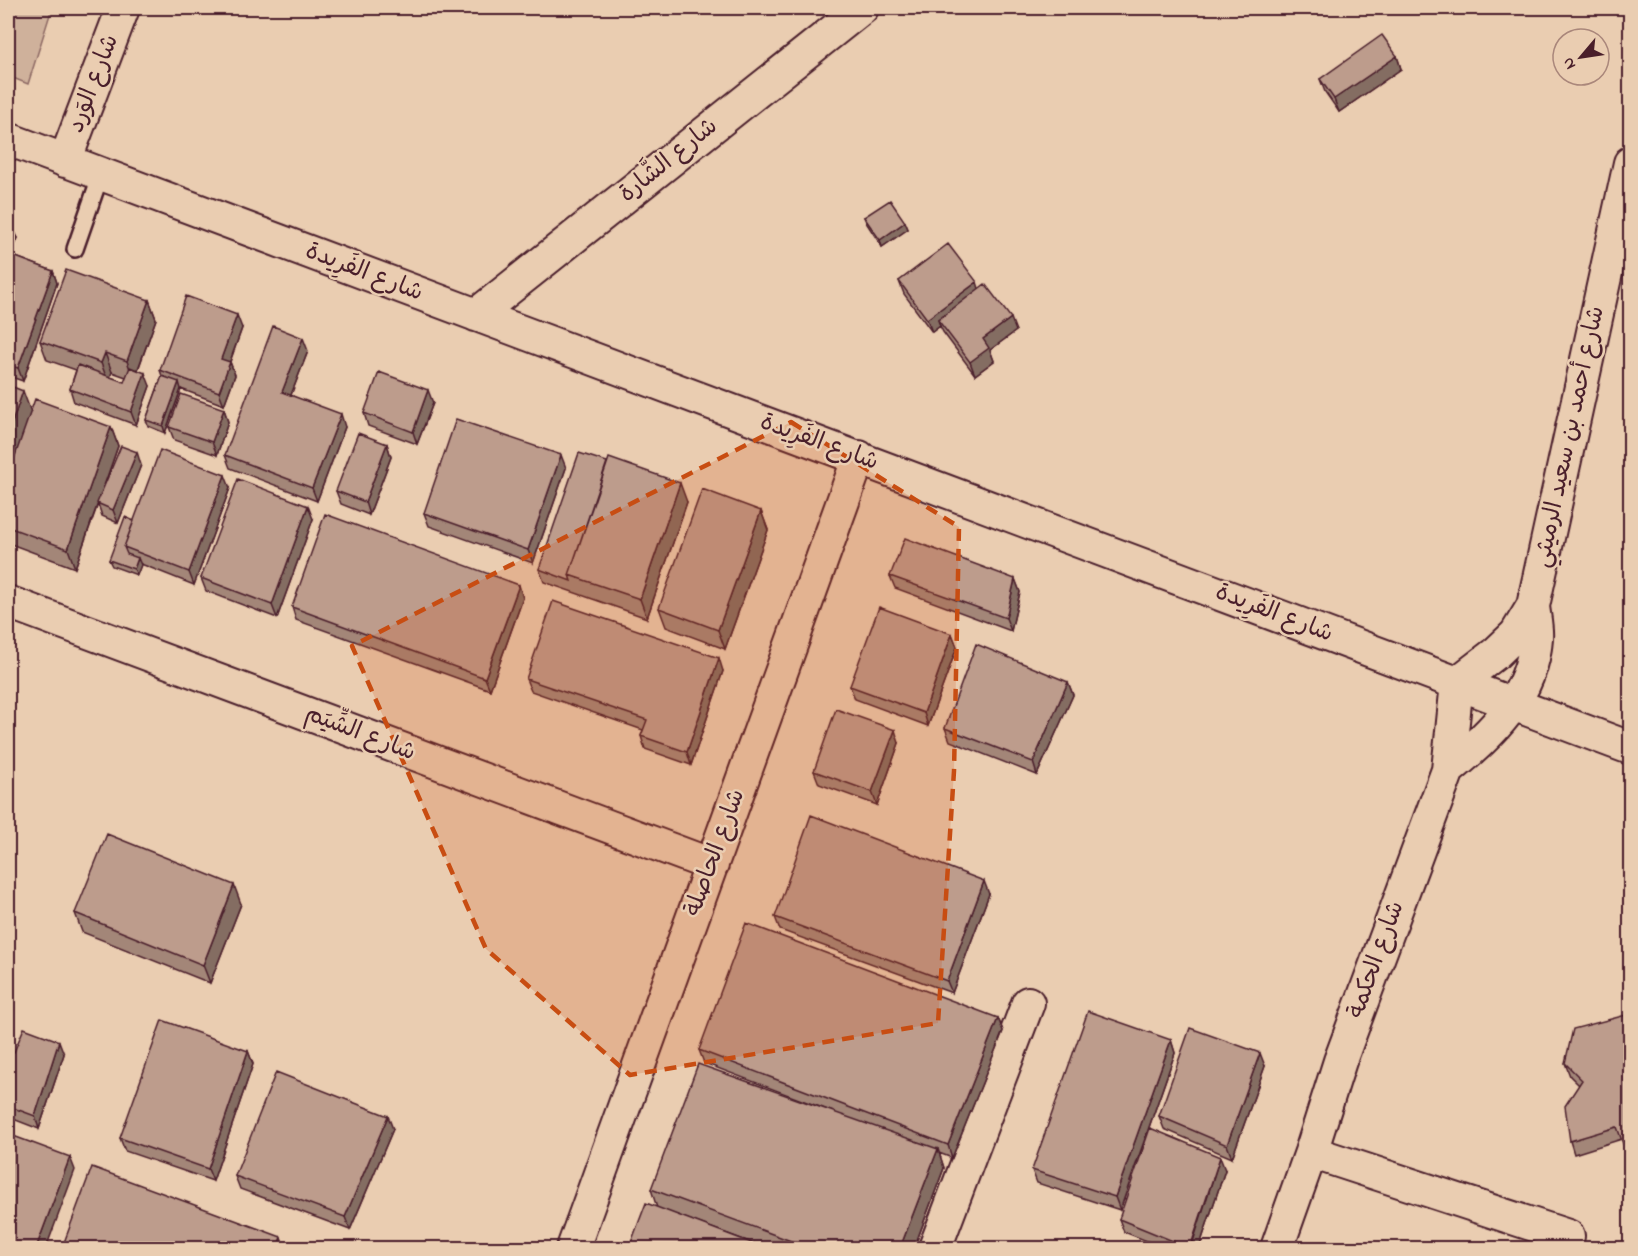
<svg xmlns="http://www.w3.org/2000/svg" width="1638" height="1256" viewBox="0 0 1638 1256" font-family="'Indie Flower','Playpen Sans Arabic',sans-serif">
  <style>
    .green { fill: #cfb19b; stroke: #8c6863; stroke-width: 1.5 }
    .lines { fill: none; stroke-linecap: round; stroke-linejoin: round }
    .lane-casing { stroke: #4a1f2b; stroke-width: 20 }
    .street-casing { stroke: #4a1f2b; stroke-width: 36 }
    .lane { stroke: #eacdb1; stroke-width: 15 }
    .street { stroke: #eacdb1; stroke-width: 32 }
    .wall { fill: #a38678; stroke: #4a1f2b; stroke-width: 1.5; fill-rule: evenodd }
    .shaded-wall { fill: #846d62; stroke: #4a1f2b; stroke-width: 1.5 }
    .building { fill: #bd9c8c; stroke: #4a1f2b; stroke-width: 1.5 }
    .marked { fill: #c84d12; fill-opacity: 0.2; stroke: #c84d12; stroke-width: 4.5; stroke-dasharray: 12 8; stroke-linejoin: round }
    .labels { text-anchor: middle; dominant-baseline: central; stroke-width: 5; stroke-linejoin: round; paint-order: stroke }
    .street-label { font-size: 24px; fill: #4a1f2b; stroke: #eacdb1 }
  </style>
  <rect width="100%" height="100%" fill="#eacdb1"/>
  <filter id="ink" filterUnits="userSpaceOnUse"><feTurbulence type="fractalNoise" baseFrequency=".0167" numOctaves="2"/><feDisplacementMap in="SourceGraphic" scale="12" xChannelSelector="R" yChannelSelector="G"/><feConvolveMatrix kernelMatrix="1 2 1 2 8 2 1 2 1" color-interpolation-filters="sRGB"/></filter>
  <g filter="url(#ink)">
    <path class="green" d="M 8,8 L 52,8 L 28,84 L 8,76 Z"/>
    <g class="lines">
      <g class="lane-casing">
        <path id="lane" d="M 75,249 L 101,174"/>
      </g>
      <g class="street-casing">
        <path id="street" d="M 8,139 L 1630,748
          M 65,161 L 123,8
          M 476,315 L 862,8
          M 8,602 L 712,865
          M 1457,683 L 1496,653 L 1516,634 L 1533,606
          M 1448,770 C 1491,734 1532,697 1536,638 C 1537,628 1534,616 1533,606 L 1630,163
          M 1311,1152 L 1568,1236
          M 573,1248 L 859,457
          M 935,1248 L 1028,1003
          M 1277,1248 L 1311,1152 L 1340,1061 L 1448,770 L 1457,683"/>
      </g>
      <use href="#lane" class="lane"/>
      <use href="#street" class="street"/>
    </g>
    <path class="wall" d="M 1397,56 L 1401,69 L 1339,112 L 1325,92 L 1320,79 Z
      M 864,217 L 905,222 L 908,229 L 882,247 L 867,224 Z
      M 8,229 L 18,238 L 11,254 L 8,253 Z
      M 8,254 L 53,271 L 57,283 L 23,381 L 8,376 Z
      M 899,281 L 979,289 L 1016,331 L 990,350 L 994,361 L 975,375 L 943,332 L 940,326 L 932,332 L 904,294 Z
      M 149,300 L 156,319 L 138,370 L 150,386 L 136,425 L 74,402 L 70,389 L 76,370 L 47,360 L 40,341 ZM 112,372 L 126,377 L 124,382 L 110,377 Z
      M 242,328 L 230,362 L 235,375 L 224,405 L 181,389 L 165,433 L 148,426 L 146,420 L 162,376 L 160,370 Z
      M 308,351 L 291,395 L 345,427 L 317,501 L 230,468 L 225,455 Z
      M 8,385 L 31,411 L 111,427 L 118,446 L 99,500 L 141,465 L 118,523 L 102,516 L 98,504 L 75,568 L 8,543 Z
      M 433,403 L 417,444 L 368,426 L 364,413 Z
      M 224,409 L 228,422 L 217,455 L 174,440 L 169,427 Z
      M 387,444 L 391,457 L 369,515 L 341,504 L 336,491 Z
      M 607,462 L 687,502 L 647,618 L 544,582 L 539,569 Z
      M 566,468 L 533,563 L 429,526 L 424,513 Z
      M 230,488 L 194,585 L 141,564 L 137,575 L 112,566 L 109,560 L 134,521 Z
      M 761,511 L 768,530 L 725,649 L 666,627 L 659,608 Z
      M 313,519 L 277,618 L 206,591 L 201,578 Z
      M 890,576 L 1015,579 L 1020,592 L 1011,631 L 895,588 Z
      M 523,598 L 490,690 L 296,620 L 292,607 Z
      M 952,634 L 957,647 L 928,726 L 855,699 L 850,686 Z
      M 723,671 L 691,765 L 645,749 L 641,736 L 643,730 L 531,691 L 526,679 Z
      M 1068,682 L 1073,695 L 1037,775 L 950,741 L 945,728 Z
      M 899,743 L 877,805 L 819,784 L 814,771 Z
      M 989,894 L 952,993 L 780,930 L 775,917 Z
      M 241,904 L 210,983 L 82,932 L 75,913 Z
      M 1630,1014 L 1622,1139 L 1574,1154 L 1570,1141 L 1579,1085 L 1570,1076 L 1565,1063 Z
      M 998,1018 L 1003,1031 L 952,1158 L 939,1153 L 944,1168 L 914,1248 L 766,1248 L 657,1208 L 651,1189 L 831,1111 L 704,1063 L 699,1050 Z
      M 1171,1040 L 1175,1053 L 1120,1210 L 1037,1183 L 1032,1170 Z
      M 8,1049 L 14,1052 L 64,1054 L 39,1129 L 8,1117 Z
      M 248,1051 L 253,1064 L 213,1181 L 125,1151 L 120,1138 Z
      M 1265,1066 L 1232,1158 L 1164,1129 L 1159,1116 Z
      M 393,1129 L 350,1230 L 240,1189 L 235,1176 Z
      M 1225,1170 L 1199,1248 L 1165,1248 L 1124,1232 L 1119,1219 Z"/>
    <path class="shaded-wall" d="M 1397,56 L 1401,69 L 1339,112 L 1334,99 Z
      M 905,222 L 908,229 L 882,247 L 880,240 Z
      M 15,232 L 18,238 L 11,254 L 9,248 Z
      M 53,271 L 57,283 L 23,381 L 18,368 Z
      M 977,282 L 981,295 L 938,320 L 940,326 L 932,332 L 927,319 Z
      M 149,300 L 156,319 L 134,380 L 127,361 Z
      M 237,315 L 242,328 L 226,372 L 221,359 Z
      M 1011,318 L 1016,331 L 990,350 L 994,361 L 975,375 L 970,362 L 983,339 Z
      M 303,338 L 308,351 L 287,405 L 282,392 Z
      M 105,353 L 112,372 L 108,382 L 101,363 Z
      M 230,362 L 235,375 L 224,405 L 219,392 Z
      M 145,373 L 150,386 L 136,425 L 131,412 Z
      M 179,382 L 181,389 L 165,433 L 163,426 Z
      M 428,390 L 433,403 L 417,444 L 413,432 Z
      M 23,391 L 32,415 L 8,483 L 8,434 Z
      M 224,409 L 228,422 L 217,455 L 212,442 Z
      M 341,414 L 345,427 L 317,501 L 312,488 Z
      M 111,427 L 118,446 L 75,568 L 68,549 Z
      M 387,444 L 391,457 L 369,515 L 365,502 Z
      M 137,452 L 141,465 L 118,523 L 113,510 Z
      M 561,455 L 566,468 L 533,563 L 528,550 Z
      M 225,475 L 230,488 L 194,585 L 189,572 Z
      M 680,483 L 687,502 L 647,618 L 640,599 Z
      M 308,506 L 313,519 L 277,618 L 272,605 Z
      M 761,511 L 768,530 L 725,649 L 718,630 Z
      M 138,558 L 141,565 L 137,575 L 134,569 Z
      M 1015,579 L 1020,592 L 1011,631 L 1006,618 Z
      M 519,585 L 523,598 L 490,690 L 485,678 Z
      M 952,634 L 957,647 L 928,726 L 924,713 Z
      M 719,658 L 723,671 L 691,765 L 687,752 Z
      M 1068,682 L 1073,695 L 1037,775 L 1033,762 Z
      M 895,730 L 899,743 L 877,805 L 872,792 Z
      M 984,881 L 989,894 L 952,993 L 947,981 Z
      M 234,885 L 241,904 L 210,983 L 203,965 Z
      M 998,1018 L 1003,1031 L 952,1158 L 948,1145 Z
      M 1171,1040 L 1175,1053 L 1120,1210 L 1115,1197 Z
      M 59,1041 L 64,1054 L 39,1129 L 35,1116 Z
      M 248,1051 L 253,1064 L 213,1181 L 208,1169 Z
      M 1260,1053 L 1265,1066 L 1232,1158 L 1227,1145 Z
      M 388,1116 L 393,1129 L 350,1230 L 345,1217 Z
      M 938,1149 L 944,1168 L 914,1248 L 900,1248 Z
      M 70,1157 L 75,1170 L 46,1248 L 36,1248 Z
      M 1220,1157 L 1225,1170 L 1199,1248 L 1191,1248 Z
      M 281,1237 L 285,1248 L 277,1248 Z"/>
    <path class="building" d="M 1382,35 L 1397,56 L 1334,99 L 1320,79 Z
      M 890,200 L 905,222 L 880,240 L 864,217 Z
      M 8,229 L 15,232 L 9,248 L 8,247 Z
      M 948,244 L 977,282 L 927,319 L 899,281 Z
      M 8,254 L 53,271 L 18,368 L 8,365 Z
      M 66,270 L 149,300 L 127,361 L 105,353 L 101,363 L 40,341 Z
      M 985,284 L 1011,318 L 983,339 L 989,348 L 970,362 L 938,320 Z
      M 186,296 L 237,315 L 221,359 L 230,362 L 219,392 L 160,370 Z
      M 273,326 L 303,338 L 282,392 L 341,414 L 312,488 L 225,455 Z
      M 78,365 L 124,382 L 130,367 L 145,373 L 131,412 L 70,389 Z
      M 379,372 L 428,390 L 413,432 L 364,413 Z
      M 162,376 L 179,382 L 163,426 L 146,420 Z
      M 8,385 L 23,391 L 8,434 Z
      M 181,394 L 224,409 L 212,442 L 169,427 Z
      M 35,399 L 111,427 L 68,549 L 8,527 L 8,476 Z
      M 456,419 L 561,455 L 528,550 L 424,513 Z
      M 358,433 L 387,444 L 365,502 L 336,491 Z
      M 121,446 L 137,452 L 113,510 L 97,503 Z
      M 160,450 L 225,475 L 189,572 L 124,547 Z
      M 579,453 L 607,462 L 569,575 L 571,581 L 539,569 Z
      M 609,458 L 680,483 L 640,599 L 569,575 Z
      M 238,479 L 308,506 L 272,605 L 201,578 Z
      M 702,489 L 761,511 L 718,630 L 659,608 Z
      M 325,514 L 519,585 L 485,678 L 292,607 Z
      M 125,517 L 134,521 L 124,547 L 127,554 L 138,558 L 134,569 L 109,560 Z
      M 905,538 L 1015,579 L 1006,618 L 890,576 Z
      M 553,601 L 719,658 L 687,752 L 641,736 L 647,720 L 526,679 Z
      M 879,607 L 952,634 L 924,713 L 850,686 Z
      M 976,644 L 1068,682 L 1033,762 L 945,728 Z
      M 836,709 L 895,730 L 872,792 L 814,771 Z
      M 811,815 L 984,881 L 947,981 L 775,917 Z
      M 107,834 L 234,885 L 203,965 L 75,913 Z
      M 746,923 L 998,1018 L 948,1145 L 699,1050 Z
      M 1088,1011 L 1171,1040 L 1115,1197 L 1032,1170 Z
      M 1630,1014 L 1630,1163 L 1617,1127 L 1570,1141 L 1565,1106 L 1582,1080 L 1565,1063 L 1573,1029 Z
      M 162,1020 L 248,1051 L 208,1169 L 120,1138 Z
      M 24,1028 L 59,1041 L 35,1116 L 8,1106 L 8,1049 L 14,1052 Z
      M 1190,1028 L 1260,1053 L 1227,1145 L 1159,1116 Z
      M 698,1064 L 938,1149 L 900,1248 L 810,1248 L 651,1189 Z
      M 276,1072 L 388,1116 L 345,1217 L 235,1176 Z
      M 1150,1128 L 1220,1157 L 1190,1248 L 1119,1219 Z
      M 8,1134 L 70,1157 L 36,1248 L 8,1248 Z
      M 92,1167 L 281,1237 L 277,1248 L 62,1248 Z
      M 646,1203 L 765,1248 L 629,1248 Z"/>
  </g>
  <path class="marked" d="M 791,422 L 959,527 L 954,771 L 938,1023 L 630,1075 L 486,949 L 352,646 Z"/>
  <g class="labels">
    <g class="street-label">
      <text transform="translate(94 84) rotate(-69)">شارع الوَرد</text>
      <text transform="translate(669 161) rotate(-39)">شارع الشَّارة</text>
      <text transform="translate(364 273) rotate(21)">شارع الفَرِيدة</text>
      <text transform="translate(1570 437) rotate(-78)">شارع أحمد بن سعيد الرميثي</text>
      <text transform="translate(819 443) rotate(20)">شارع الفَرِيدة</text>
      <text transform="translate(1274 614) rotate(21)">شارع الفَرِيدة</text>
      <text transform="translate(360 734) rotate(21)">شارع الشِّيَم</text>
      <text transform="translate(716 853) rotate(-70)">شارع الحاصلة</text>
      <text transform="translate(1377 960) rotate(-70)">شارع الحكمة</text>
    </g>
  </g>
  <rect width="1638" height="1256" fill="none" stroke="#eacdb1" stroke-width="30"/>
  <rect x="15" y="15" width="1608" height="1226" fill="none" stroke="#4a1f2b" stroke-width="2" filter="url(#ink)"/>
  <g transform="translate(1581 57) rotate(241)"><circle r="28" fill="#eacdb1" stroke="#aa877b" stroke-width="1.5"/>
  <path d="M0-4.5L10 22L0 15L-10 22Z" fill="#4a1f2b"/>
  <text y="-9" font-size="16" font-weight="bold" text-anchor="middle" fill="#4a1f2b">N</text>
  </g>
</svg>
